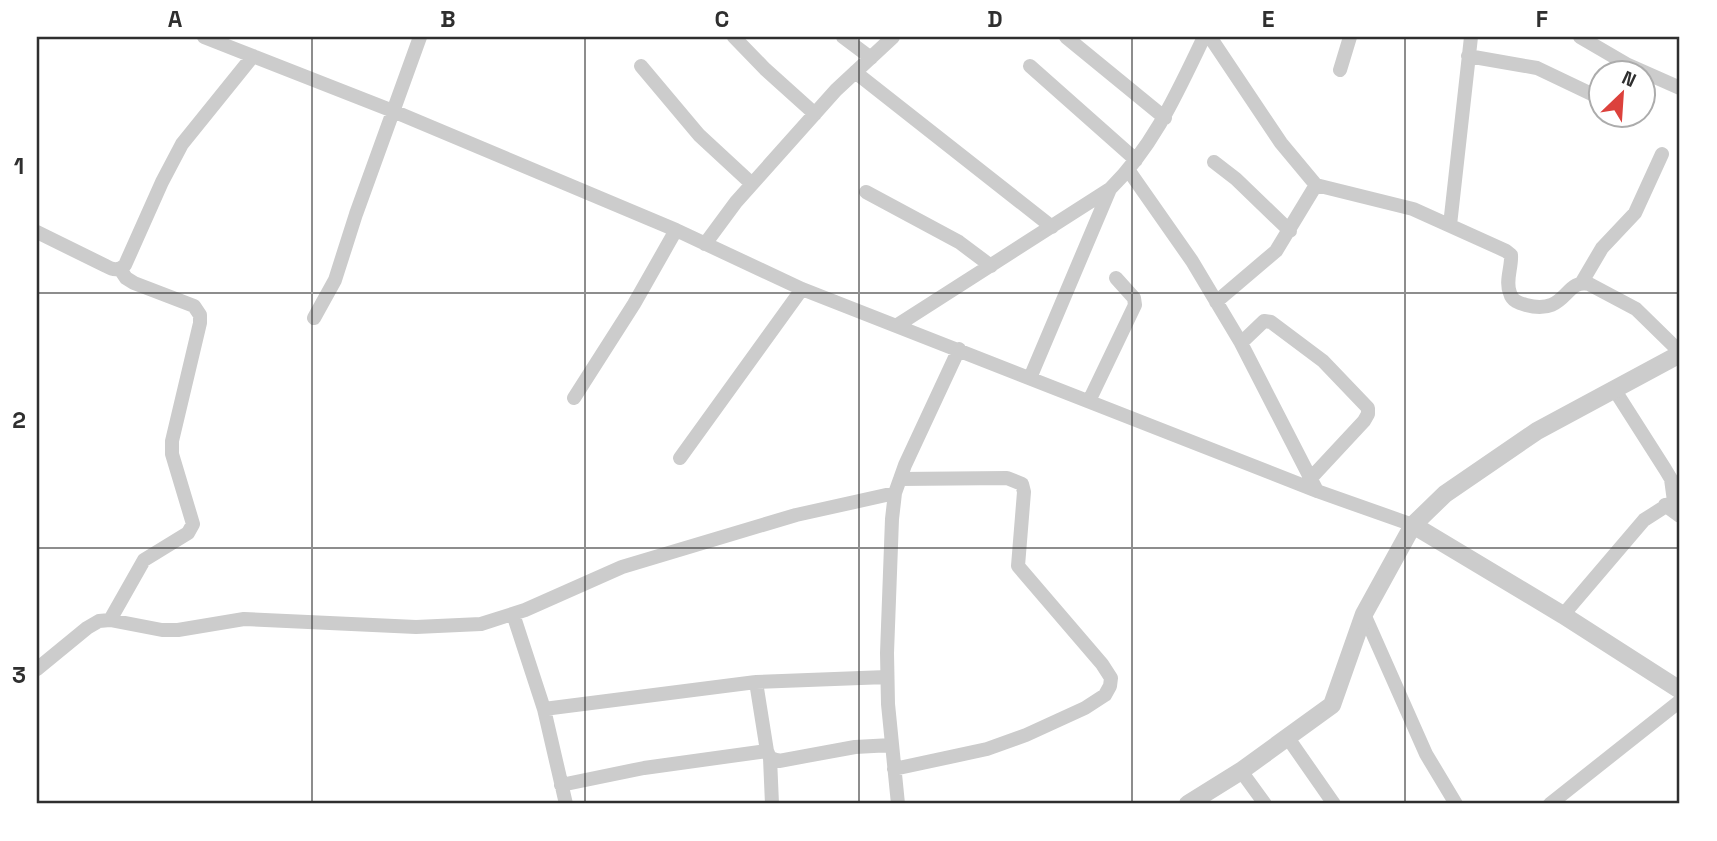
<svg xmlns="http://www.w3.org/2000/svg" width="1717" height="841" viewBox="0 0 1717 841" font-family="'Space Grotesk',sans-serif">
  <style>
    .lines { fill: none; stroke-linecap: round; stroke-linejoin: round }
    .minor { stroke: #ccc; stroke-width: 14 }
    .tertiary { stroke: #ccc; stroke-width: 18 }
    .grid { fill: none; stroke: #2f2f2f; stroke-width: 2; stroke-opacity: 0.55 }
    .neatline { fill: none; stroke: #2f2f2f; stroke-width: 2.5 }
    .grid-label { font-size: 23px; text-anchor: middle; font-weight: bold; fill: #2f2f2f }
  </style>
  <rect width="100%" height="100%" fill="#fff"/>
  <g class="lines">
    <path class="minor" d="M 204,37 L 393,111 L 676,230 L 802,289 L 1317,491 L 1413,525
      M 734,37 L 765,69 L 815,114
      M 843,37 L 871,58
      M 1066,37 L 1165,118
      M 1210,37 L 1281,143 L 1316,185 L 1413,209 L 1506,251 L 1511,255 C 1512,267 1505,281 1510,293 C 1512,301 1519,303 1526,305 C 1567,316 1564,278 1589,284 L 1636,309 L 1680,352
      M 1580,37 L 1628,65 L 1680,88
      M 1468,56 L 1537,68 L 1602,99
      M 641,66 L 699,135 L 752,184
      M 1030,66 L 1136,160
      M 1340,70 L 1350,37
      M 855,72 L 1052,227
      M 1214,162 L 1236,179 L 1290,231
      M 1129,171 L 1192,261 L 1241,343 L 1317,491
      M 866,192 L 959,242 L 991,266
      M 1450,225 L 1471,37
      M 37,232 L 106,266 C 113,270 118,271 125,265 L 162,182 L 182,144 L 253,56
      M 705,244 L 736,202 L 836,90 L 893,37
      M 1582,282 L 1602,248 L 1635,213 L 1662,154
      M 1216,302 L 1276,251 L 1316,185
      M 314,318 L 335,280 L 356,214 L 420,37
      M 896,326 L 1110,189 C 1154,146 1178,91 1204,37
      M 1241,343 L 1264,321 L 1271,322 L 1323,361 L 1368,408 L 1368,414 L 1364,421 L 1310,479
      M 1030,378 L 1110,189
      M 1614,389 L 1665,469 L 1671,479 L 1674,501
      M 574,398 L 634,304 L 676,230
      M 1089,401 L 1135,305 L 1134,298 L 1116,278
      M 680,458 L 802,289
      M 1665,505 L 1680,516
      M 513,614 L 544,709 L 566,804
      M 1364,614 L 1426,754 L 1456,804
      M 1563,615 L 1644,520 L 1680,497
      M 110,620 L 144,560 L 188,533 L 193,524 L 172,454 L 172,441 L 200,323 L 200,315 L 194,306 L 134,283 L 126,278 L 120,269
      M 37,669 L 87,628 L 99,621 L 110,620 L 162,630 L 178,630 L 244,619 L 416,627 L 481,624 L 525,610 L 622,567 L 796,515 L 895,493
      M 756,682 L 767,751 L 770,758 L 779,761 L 855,747 L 892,745
      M 544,709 L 756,682 L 887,677
      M 1288,738 L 1334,804
      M 770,758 L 772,804
      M 894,769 L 987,749 L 1026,735 L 1085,708 L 1105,695 L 1110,686 L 1111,678 L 1102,664 L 1018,566 L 1024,492 L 1022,484 L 1007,478 L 900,479
      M 1241,771 L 1265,804
      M 561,785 L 644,768 L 767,751
      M 898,804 L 888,704 L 887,653 L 892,519 L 895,493 L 905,465 L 959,349
      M 1550,804 L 1680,701"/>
    <path class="tertiary" d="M 1413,525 L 1563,615 L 1680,690
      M 1188,804 L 1241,771 L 1332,705 L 1364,614 L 1413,525 L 1445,494 L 1537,431 L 1680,354"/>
  </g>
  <path class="grid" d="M 312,37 L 312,804M 585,37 L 585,804M 859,37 L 859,804M 1132,37 L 1132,804M 1405,37 L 1405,804M 37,293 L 1680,293M 37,548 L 1680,548"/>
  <rect width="1717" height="841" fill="none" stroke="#ffffff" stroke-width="77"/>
  <g transform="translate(1622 94) rotate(25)"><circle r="33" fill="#ffffff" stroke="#acacac" stroke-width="2"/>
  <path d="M0-5L12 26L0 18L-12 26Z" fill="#dc413c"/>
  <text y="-10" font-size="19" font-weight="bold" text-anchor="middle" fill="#2f2f2f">N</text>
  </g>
  <rect x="38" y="38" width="1640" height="764" class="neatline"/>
  <g class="grid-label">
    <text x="175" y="27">A</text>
    <text x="448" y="27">B</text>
    <text x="722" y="27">C</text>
    <text x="995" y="27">D</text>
    <text x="1268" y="27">E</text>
    <text x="1542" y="27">F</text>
    <text x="19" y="174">1</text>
    <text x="19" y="428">2</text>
    <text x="19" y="683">3</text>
  </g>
</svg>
